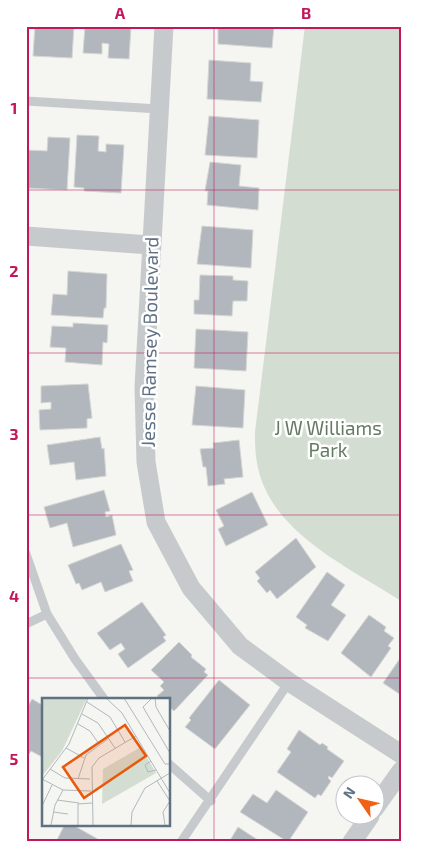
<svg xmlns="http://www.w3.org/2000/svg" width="427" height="868" viewBox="0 0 427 868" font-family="'Exo 2',sans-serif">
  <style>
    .green { fill: #d4ddd1 }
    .building { fill: #b1b7bd; stroke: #d6d6d4 }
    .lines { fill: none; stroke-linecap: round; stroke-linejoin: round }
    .service { stroke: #c7cacd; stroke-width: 9 }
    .minor { stroke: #c7cacd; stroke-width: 19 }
    .grid { fill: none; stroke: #c2185b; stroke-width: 1; stroke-opacity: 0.55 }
    .labels { text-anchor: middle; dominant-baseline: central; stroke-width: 5; stroke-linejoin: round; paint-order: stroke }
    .street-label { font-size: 19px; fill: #617184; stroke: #fff }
    .park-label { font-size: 19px; fill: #637b61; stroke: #fff }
    .inset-road { fill: none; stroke: #b1b8be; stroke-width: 1 }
    .view { fill: #e8590c; fill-opacity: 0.15; stroke: #e8590c; stroke-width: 2.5 }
    .inset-edge { fill: none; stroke: #617184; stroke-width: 2.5 }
    .neatline { fill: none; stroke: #c2185b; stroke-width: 2 }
    .grid-label { font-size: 16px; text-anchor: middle; font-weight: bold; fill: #c2185b }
  </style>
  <rect width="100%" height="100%" fill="#f5f5f1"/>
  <path class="green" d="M 305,26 L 401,26 L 401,601 C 347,566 269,532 257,463 C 255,453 255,442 255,432 Z"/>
  <path class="building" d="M 35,26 L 74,26 L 72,58 L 33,56 Z
    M 85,26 L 131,26 L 129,59 L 108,58 L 109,44 L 102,43 L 102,54 L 83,53 Z
    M 218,26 L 274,26 L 272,48 L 218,44 Z
    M 209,60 L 251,63 L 250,81 L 263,82 L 261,102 L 207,99 Z
    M 209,116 L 259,120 L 257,158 L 205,155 Z
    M 77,135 L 99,136 L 98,151 L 106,152 L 106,144 L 124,145 L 121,193 L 84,191 L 84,188 L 74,187 Z
    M 48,137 L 70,138 L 67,190 L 26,188 L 26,150 L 47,151 Z
    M 210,162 L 241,165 L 239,186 L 259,188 L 258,210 L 207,205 L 208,191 L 205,191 Z
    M 202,226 L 253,230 L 251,268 L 197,264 Z
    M 68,271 L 107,274 L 106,308 L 104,308 L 103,318 L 51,315 L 53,294 L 67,295 Z
    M 200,275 L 233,276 L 233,280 L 248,281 L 247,301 L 233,301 L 232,316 L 194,314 L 194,300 L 199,300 Z
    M 73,323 L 108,325 L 107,343 L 103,342 L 102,365 L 65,362 L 66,348 L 50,347 L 52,326 L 73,327 Z
    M 196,329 L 248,332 L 246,371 L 194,368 Z
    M 88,384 L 92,418 L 87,419 L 87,428 L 40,430 L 39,410 L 51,409 L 51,402 L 41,403 L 41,386 Z
    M 196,386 L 245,390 L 243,428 L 192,425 Z
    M 100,437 L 102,449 L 104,448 L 106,476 L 76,480 L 74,462 L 50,465 L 47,445 Z
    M 239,440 L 243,477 L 224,479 L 225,484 L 208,486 L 206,467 L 203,467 L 200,449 L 214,448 L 213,443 Z
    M 104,490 L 110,511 L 105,512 L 106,517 L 112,515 L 116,535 L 73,547 L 67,523 L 50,528 L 44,507 Z
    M 252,492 L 268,525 L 226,546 L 218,529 L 224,526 L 216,510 Z
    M 296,538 L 316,567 L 277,599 L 270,590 L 267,593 L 257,581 L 260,578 L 255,572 Z
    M 121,544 L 133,570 L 129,571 L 133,581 L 105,592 L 101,582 L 82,590 L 79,583 L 76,584 L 68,565 Z
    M 327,572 L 345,585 L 331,605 L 346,615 L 328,641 L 305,628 L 307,625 L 296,617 Z
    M 142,602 L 166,635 L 163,637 L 166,641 L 128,668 L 118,654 L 125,649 L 121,643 L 110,650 L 97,633 Z
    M 369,615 L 386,627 L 384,631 L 394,638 L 388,646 L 391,648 L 371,677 L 341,653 Z
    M 179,642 L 192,655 L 191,657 L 206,669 L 204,672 L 208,675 L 174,711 L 169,707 L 169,699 L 161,699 L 157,696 L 164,690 L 160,686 L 164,682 L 151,670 Z
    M 401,657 L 401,695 L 383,683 Z
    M 219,680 L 250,705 L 215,749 L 185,727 L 191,720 L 189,718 Z
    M 32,699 L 44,706 L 44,758 L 31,751 L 29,754 L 26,752 L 26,710 Z
    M 299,730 L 320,745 L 322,743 L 328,747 L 327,749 L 344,761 L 332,778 L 329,776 L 328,778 L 331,781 L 321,796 L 318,794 L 315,798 L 277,772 L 291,752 L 287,749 Z
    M 276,790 L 308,812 L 288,842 L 240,812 L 253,794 L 267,803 Z
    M 65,824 L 71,824 L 103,842 L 56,842 Z
    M 238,827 L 261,842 L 229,842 Z"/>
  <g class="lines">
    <path class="service" d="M 26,101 L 159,109
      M 26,554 L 47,614 L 75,659 L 104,699
      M 26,624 L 47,614
      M 169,764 L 211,801
      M 181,842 L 289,682"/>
    <path class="minor" d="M 164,26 L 144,387 L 146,462 L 156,522 L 191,588 L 240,646 L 289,682 L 401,754
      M 26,236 L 150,245
      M 374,809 L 401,771
      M 352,842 L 370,816"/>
  </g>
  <path class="grid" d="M 214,26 L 214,842M 26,190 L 401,190M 26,353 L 401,353M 26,515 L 401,515M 26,678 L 401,678"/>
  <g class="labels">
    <g class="street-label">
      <text transform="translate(149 342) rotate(-89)">Jesse Ramsey Boulevard</text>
    </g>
    <g class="park-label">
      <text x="328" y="427">J W Williams<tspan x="328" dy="22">Park</tspan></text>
    </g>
  </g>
  <g transform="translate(42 698)">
    <rect width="128" height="128" fill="#f5f5f1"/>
    <path d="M 0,0 L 45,0 L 20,53 L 0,78 ZM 99,49 L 114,75 L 60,106 L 61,71 Z" fill="#d4ddd1"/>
    <path class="inset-road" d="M 64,0 L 80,15 L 128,95M 82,0 L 123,66 L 128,66M 110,0 L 101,9 L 128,55M 113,0 L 114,9 L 128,33M 45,4 L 68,19 L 83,44M 40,16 L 56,25 L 73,50M 36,26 L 48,33 L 57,46M 24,50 L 42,60M 109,63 L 103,67 L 106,74 L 114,72M 8,71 L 23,80 L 48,81M 0,81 L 21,92 L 49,93M 36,81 L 44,57 L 67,40M 0,82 L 27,46 L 46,0M 115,83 L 128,103M 15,102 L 37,105M 0,108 L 10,87M 11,114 L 26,116M 9,127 L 13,107 L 21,92M 36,127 L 36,106 L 50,105M 51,127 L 50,69 L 57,60 L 94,38M 89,127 L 90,114 L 103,90 L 128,75M 123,127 L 121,114 L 128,103"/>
    <path class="view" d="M 83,27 L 104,58 L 42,100 L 21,69 Z"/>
    <rect width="128" height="128" class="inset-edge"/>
  </g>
  <rect width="427" height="868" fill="none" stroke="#ffffff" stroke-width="55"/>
  <g transform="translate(360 800) rotate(304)"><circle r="24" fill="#ffffff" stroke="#c0c6ce"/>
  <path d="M0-4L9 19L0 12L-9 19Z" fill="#f16215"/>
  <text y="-8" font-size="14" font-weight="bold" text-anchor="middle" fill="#617184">N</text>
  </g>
  <rect x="28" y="28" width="372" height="812" class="neatline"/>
  <g class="grid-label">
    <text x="120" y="19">A</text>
    <text x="306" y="19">B</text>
    <text x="14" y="114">1</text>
    <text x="14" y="277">2</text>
    <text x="14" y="440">3</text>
    <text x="14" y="602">4</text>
    <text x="14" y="765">5</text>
  </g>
</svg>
